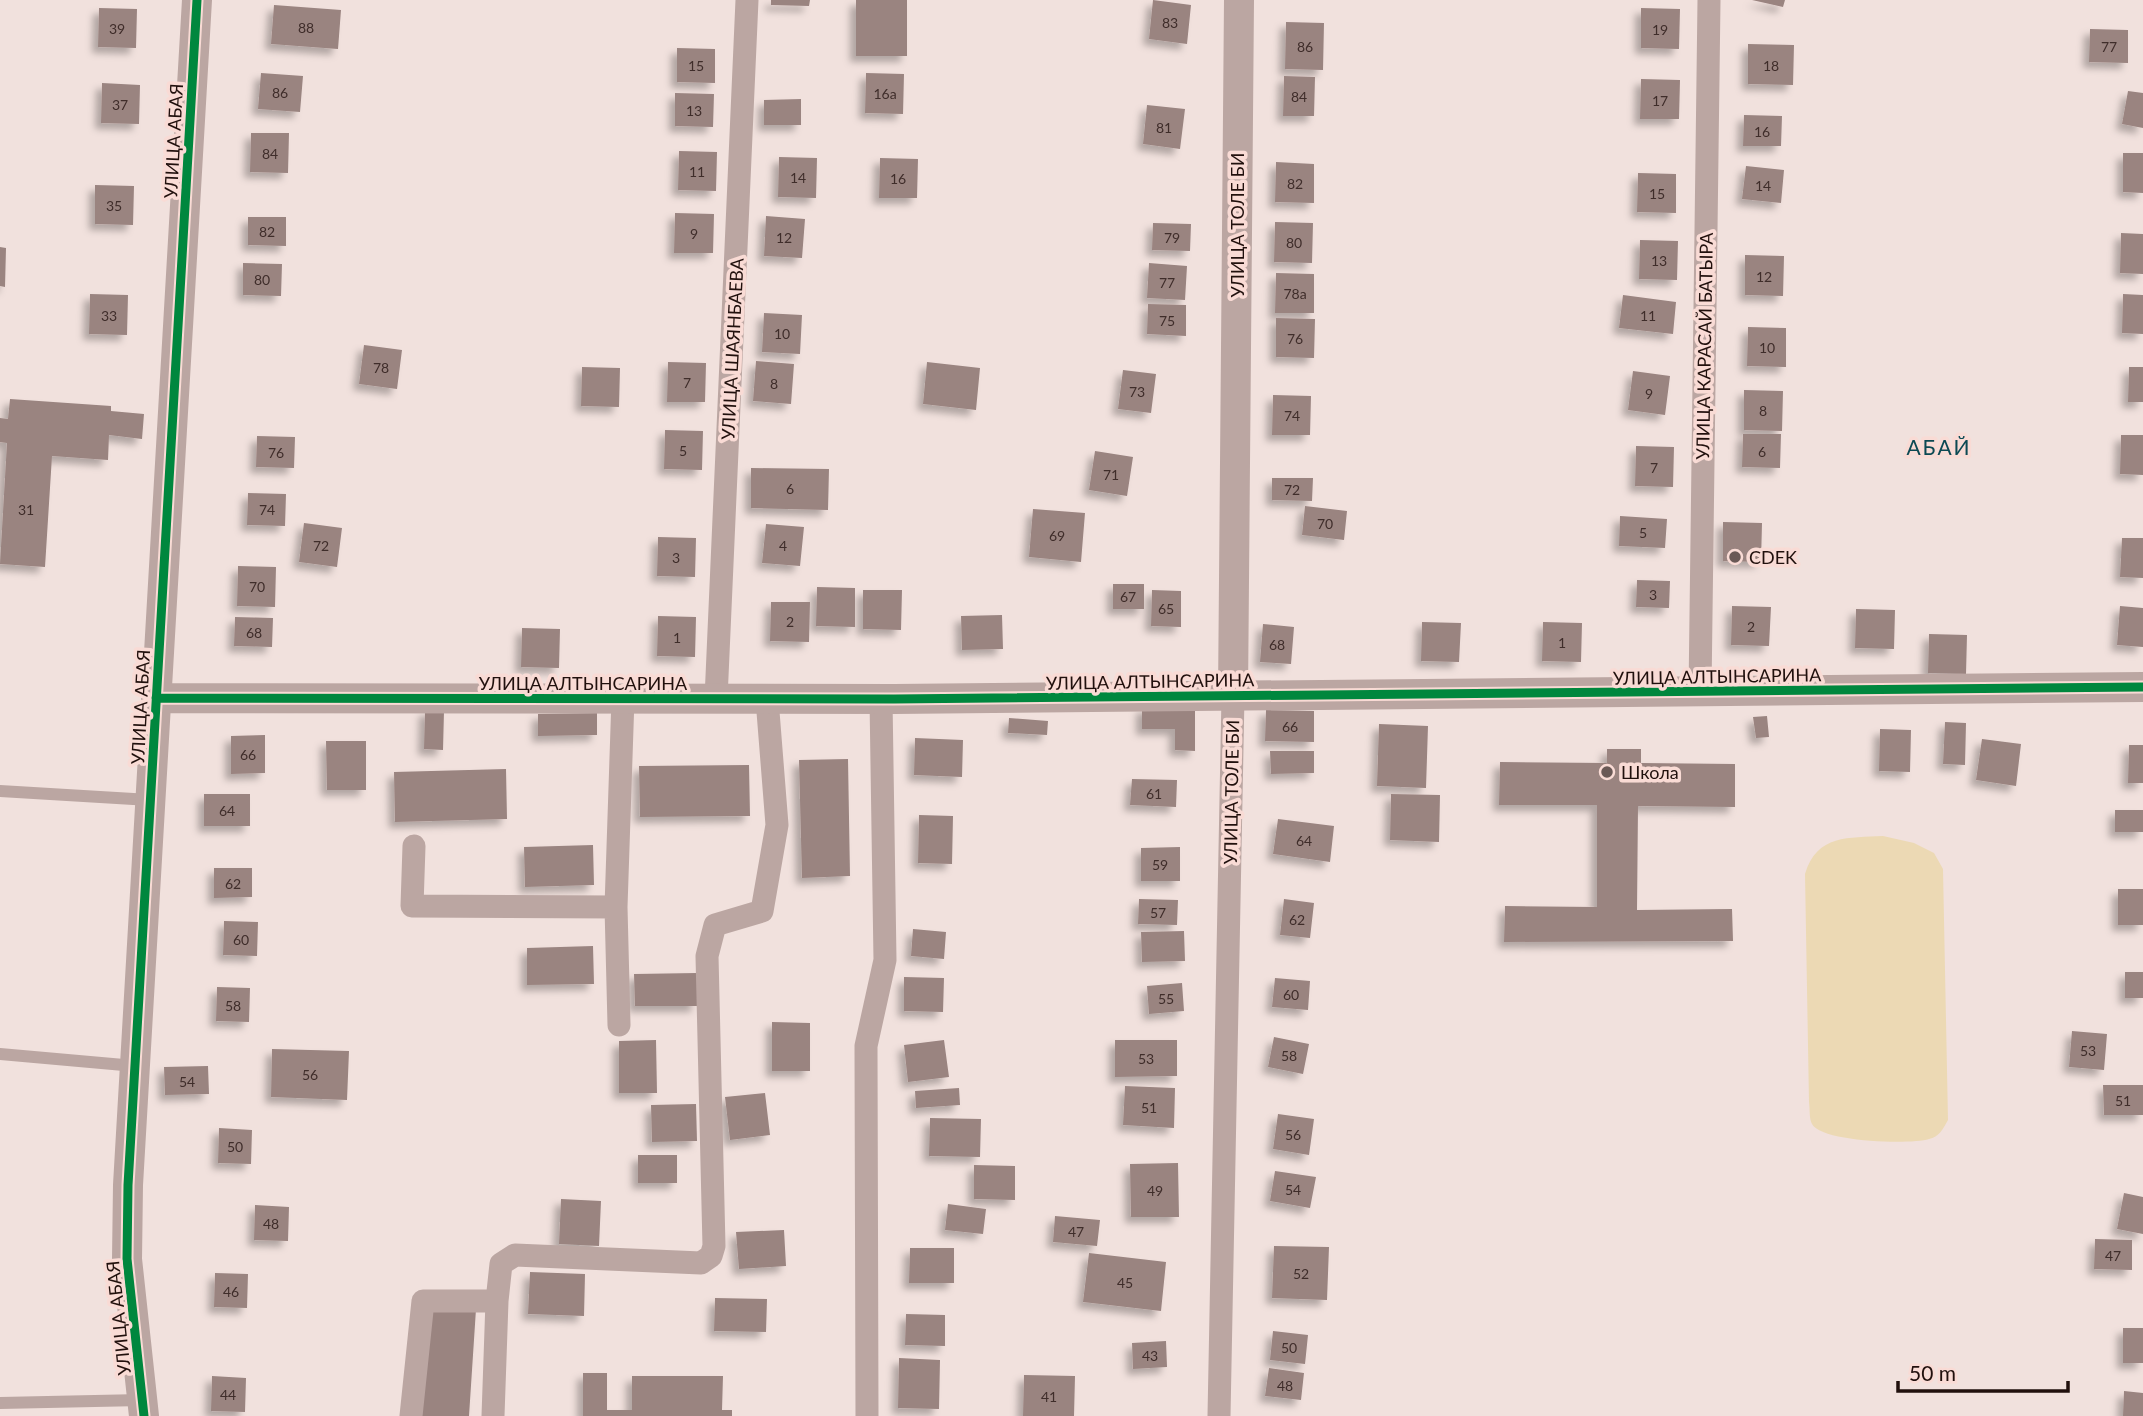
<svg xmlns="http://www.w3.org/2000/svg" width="2143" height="1416" viewBox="0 0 2143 1416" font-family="Lato,sans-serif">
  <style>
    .green { fill: #ecd9b4 }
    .building { fill: #9a8480; filter: url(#shadow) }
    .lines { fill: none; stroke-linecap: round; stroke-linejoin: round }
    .service { stroke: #bba6a2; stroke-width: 12 }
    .minor { stroke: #bba6a2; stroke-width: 23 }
    .tertiary { stroke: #bba6a2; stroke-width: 30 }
    .cycleway-casing { stroke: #f9dbd5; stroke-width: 13 }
    .cycleway { stroke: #00873e; stroke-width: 9 }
    .poi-dot { fill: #6a5956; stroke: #f9dbd5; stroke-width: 2.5 }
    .labels { text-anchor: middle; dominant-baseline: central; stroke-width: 7; stroke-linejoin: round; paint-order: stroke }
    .number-label { font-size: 14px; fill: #3f2d2a }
    .street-label { font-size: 18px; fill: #21100d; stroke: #f9dbd5 }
    .poi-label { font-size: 18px; fill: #21100d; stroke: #f9dbd5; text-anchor: start }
    .quarter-label { font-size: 21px; letter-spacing: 2px; fill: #0c4953; stroke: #f9dbd5 }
  </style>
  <defs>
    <filter id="shadow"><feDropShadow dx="-6" dy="6" stdDeviation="3.5" flood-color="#0004"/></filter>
  </defs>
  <rect width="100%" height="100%" fill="#f1e1dd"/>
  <path class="green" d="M 1883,836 L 1914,843 L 1934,853 L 1943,869 L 1948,1120 C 1943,1129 1939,1137 1929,1139 C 1910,1145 1821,1142 1812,1124 C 1809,1119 1810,1108 1809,1102 L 1805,874 C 1817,834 1849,838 1883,836 Z"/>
  <path class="building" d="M 771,0 L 810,0 L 809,6 L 771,5 Z
    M 856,0 L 907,0 L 907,56 L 856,56 Z
    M 1153,0 L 1191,5 L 1187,44 L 1149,39 Z
    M 1752,0 L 1785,0 L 1783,7 Z
    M 274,5 L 341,10 L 338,49 L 271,44 Z
    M 99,8 L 137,9 L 136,48 L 98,47 Z
    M 1641,8 L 1680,9 L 1679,49 L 1641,48 Z
    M 1286,22 L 1324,23 L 1323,70 L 1285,69 Z
    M 2090,29 L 2128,30 L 2128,63 L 2089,62 Z
    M 1748,44 L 1794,45 L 1793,85 L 1748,84 Z
    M 677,48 L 715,49 L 715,83 L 677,82 Z
    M 261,73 L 303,76 L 300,112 L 258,109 Z
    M 866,73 L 904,74 L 903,114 L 865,113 Z
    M 1284,76 L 1315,77 L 1314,116 L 1283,116 Z
    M 1641,79 L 1680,80 L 1679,119 L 1640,119 Z
    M 102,83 L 140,85 L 139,124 L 101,123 Z
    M 2128,91 L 2143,93 L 2143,128 L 2122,124 Z
    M 675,93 L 714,94 L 713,127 L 675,126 Z
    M 801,99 L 801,125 L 764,125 L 764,100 Z
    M 1147,105 L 1185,109 L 1180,149 L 1143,144 Z
    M 1744,115 L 1782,116 L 1781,146 L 1743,146 Z
    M 251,133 L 289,133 L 288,173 L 250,172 Z
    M 679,151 L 717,152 L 716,191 L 678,190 Z
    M 2123,153 L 2143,153 L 2143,193 L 2123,192 Z
    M 779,157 L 817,158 L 816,198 L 778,197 Z
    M 880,158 L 918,159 L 917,198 L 879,198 Z
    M 1276,162 L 1314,164 L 1314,203 L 1275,202 Z
    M 1746,166 L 1784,170 L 1781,203 L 1742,199 Z
    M 1638,173 L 1676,174 L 1676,213 L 1637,212 Z
    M 95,185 L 134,186 L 133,225 L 95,224 Z
    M 675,213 L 714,214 L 713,253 L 674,253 Z
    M 766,216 L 805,219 L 802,258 L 764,256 Z
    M 248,217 L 286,217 L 286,246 L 248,245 Z
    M 1275,222 L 1313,223 L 1312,263 L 1274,262 Z
    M 1153,223 L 1191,224 L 1190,251 L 1152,250 Z
    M 2121,233 L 2143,234 L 2143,274 L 2120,273 Z
    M 1640,240 L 1678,241 L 1677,280 L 1639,279 Z
    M 0,247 L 6,248 L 5,287 L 0,286 Z
    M 1745,255 L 1784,256 L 1783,296 L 1745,295 Z
    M 243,263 L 282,264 L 281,296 L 243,295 Z
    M 1149,263 L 1187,266 L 1185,300 L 1147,298 Z
    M 1276,273 L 1314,274 L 1314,313 L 1275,313 Z
    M 90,294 L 128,295 L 127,335 L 89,334 Z
    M 2123,294 L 2143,295 L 2143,334 L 2122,333 Z
    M 1623,295 L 1676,302 L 1673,334 L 1619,328 Z
    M 1148,304 L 1186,305 L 1186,336 L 1147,334 Z
    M 764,313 L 802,315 L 800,354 L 762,352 Z
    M 1276,318 L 1315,319 L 1314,358 L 1276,357 Z
    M 1748,327 L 1786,328 L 1786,367 L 1747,366 Z
    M 364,345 L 402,350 L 397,389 L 359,384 Z
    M 756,361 L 794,364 L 791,404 L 753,401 Z
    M 668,362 L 706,363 L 705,402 L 667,402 Z
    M 927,362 L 980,368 L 976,410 L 923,404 Z
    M 582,367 L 620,368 L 619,407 L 581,406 Z
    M 2129,367 L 2143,367 L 2143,402 L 2128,402 Z
    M 1123,370 L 1156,374 L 1151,413 L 1118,409 Z
    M 1633,371 L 1670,376 L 1665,415 L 1628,410 Z
    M 1744,390 L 1783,391 L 1782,431 L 1744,430 Z
    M 1273,395 L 1311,396 L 1310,435 L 1272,435 Z
    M 10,399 L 111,406 L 111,411 L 144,414 L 142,439 L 109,435 L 108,460 L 52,456 L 45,567 L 0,564 L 7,443 L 0,442 L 0,418 L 8,419 Z
    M 665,430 L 703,431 L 702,470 L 664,469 Z
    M 1743,434 L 1781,434 L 1780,468 L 1742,467 Z
    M 2121,435 L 2143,435 L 2143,475 L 2120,474 Z
    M 257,436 L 295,437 L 294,468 L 256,467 Z
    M 1636,446 L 1674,447 L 1673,487 L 1635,486 Z
    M 1095,451 L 1133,457 L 1127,496 L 1089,490 Z
    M 751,468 L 829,469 L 828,510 L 751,508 Z
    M 1272,478 L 1313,478 L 1312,501 L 1272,500 Z
    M 248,493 L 286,494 L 285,526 L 247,525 Z
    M 1305,506 L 1347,511 L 1344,540 L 1302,535 Z
    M 1033,509 L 1085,513 L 1081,562 L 1029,557 Z
    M 1620,516 L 1667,519 L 1665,548 L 1619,546 Z
    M 1723,522 L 1762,523 L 1761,562 L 1723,561 Z
    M 304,523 L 342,528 L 337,567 L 299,562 Z
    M 766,524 L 804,527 L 800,566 L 762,563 Z
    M 658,537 L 696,538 L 695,577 L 657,576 Z
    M 2122,538 L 2143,538 L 2143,578 L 2120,577 Z
    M 238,566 L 276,567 L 275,607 L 237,606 Z
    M 1637,580 L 1670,581 L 1669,608 L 1636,607 Z
    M 1113,584 L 1144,584 L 1144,609 L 1113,609 Z
    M 817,587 L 855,588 L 855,627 L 816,626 Z
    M 863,590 L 902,590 L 901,630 L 863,629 Z
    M 1152,590 L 1181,591 L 1181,627 L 1151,626 Z
    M 771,602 L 810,602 L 809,642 L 770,641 Z
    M 1732,606 L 1771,607 L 1769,646 L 1731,645 Z
    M 2120,606 L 2143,608 L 2143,647 L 2117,645 Z
    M 1856,609 L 1895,610 L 1894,649 L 1855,648 Z
    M 1002,615 L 1003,649 L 962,650 L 961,616 Z
    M 658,616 L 696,617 L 695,657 L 657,656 Z
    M 235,617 L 273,618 L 272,647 L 234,646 Z
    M 1422,622 L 1461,623 L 1459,662 L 1421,661 Z
    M 1543,622 L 1582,623 L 1581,662 L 1542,661 Z
    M 1263,624 L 1294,627 L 1291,664 L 1260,662 Z
    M 522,628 L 560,629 L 559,668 L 521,667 Z
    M 1929,634 L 1967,635 L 1966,674 L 1928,673 Z
    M 1142,707 L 1195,708 L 1195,751 L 1175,750 L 1175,729 L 1142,729 Z
    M 425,710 L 444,711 L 443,750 L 424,749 Z
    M 1266,710 L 1314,711 L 1314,742 L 1265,741 Z
    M 597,713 L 597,735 L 538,736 L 538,714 Z
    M 1767,716 L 1769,737 L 1756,738 L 1753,717 Z
    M 1009,718 L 1048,721 L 1047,735 L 1008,733 Z
    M 1945,722 L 1966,723 L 1965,765 L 1943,764 Z
    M 1379,724 L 1428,726 L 1426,788 L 1377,786 Z
    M 1880,729 L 1911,730 L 1910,772 L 1879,771 Z
    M 265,735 L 265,773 L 231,774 L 231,736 Z
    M 915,738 L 963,740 L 962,777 L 914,775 Z
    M 1982,739 L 2021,744 L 2016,786 L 1976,780 Z
    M 326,741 L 366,741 L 366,790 L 327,790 Z
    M 2129,745 L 2143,745 L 2143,783 L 2128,783 Z
    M 1607,749 L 1641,749 L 1641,763 L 1735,764 L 1735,807 L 1638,806 L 1637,910 L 1732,909 L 1733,941 L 1504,942 L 1505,906 L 1597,907 L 1597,805 L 1499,805 L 1500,762 L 1607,763 Z
    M 1270,751 L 1314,751 L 1314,773 L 1271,774 Z
    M 848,759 L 850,876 L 802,878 L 799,760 Z
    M 749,765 L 750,816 L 640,817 L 639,766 Z
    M 506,769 L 507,819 L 395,822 L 394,772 Z
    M 1132,779 L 1177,780 L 1176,807 L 1130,805 Z
    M 204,794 L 250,794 L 250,826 L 204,826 Z
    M 1391,794 L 1440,795 L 1439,842 L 1390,840 Z
    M 2115,810 L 2143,810 L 2143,832 L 2115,832 Z
    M 919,815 L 953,816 L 952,864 L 918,863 Z
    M 1278,819 L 1334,826 L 1330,862 L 1273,854 Z
    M 593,845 L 594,885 L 525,887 L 524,847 Z
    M 1180,847 L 1180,881 L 1141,881 L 1141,848 Z
    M 214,868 L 252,868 L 252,897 L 214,898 Z
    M 2118,889 L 2143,889 L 2143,925 L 2118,925 Z
    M 1139,899 L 1178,900 L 1177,925 L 1138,924 Z
    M 1284,899 L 1314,903 L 1310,938 L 1280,935 Z
    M 224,921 L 258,922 L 257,956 L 223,955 Z
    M 913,929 L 946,932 L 944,959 L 911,956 Z
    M 1184,931 L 1185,961 L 1142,962 L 1141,932 Z
    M 593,946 L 594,984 L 527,985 L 527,948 Z
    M 2125,972 L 2143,972 L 2143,998 L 2125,998 Z
    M 697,973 L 697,1006 L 635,1006 L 634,974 Z
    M 904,977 L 944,978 L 943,1012 L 904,1011 Z
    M 1275,978 L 1310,981 L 1308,1010 L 1272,1007 Z
    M 1182,983 L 1184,1011 L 1149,1014 L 1147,986 Z
    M 217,987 L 250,988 L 249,1022 L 216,1021 Z
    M 772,1022 L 810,1023 L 810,1071 L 772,1071 Z
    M 2072,1031 L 2107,1034 L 2104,1070 L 2069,1067 Z
    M 1274,1037 L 1309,1044 L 1303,1074 L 1268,1067 Z
    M 656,1040 L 657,1093 L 619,1093 L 619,1041 Z
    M 944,1040 L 949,1077 L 908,1082 L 904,1045 Z
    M 1115,1040 L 1177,1040 L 1177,1076 L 1115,1077 Z
    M 272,1049 L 349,1051 L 347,1100 L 271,1097 Z
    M 208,1066 L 209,1094 L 165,1095 L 164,1067 Z
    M 2103,1085 L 2143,1085 L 2143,1115 L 2104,1115 Z
    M 1125,1086 L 1175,1088 L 1174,1128 L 1123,1125 Z
    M 959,1088 L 960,1105 L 916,1108 L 915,1091 Z
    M 765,1093 L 770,1135 L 730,1140 L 725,1097 Z
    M 696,1104 L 697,1141 L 652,1142 L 651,1105 Z
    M 1278,1114 L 1314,1119 L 1309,1155 L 1273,1149 Z
    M 930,1118 L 981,1119 L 980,1157 L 929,1156 Z
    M 219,1128 L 252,1130 L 251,1164 L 218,1163 Z
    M 638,1155 L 677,1155 L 677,1183 L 638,1183 Z
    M 1178,1163 L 1179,1217 L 1131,1217 L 1130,1164 Z
    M 974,1165 L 1015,1166 L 1015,1200 L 974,1199 Z
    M 1275,1171 L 1316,1177 L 1310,1208 L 1270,1201 Z
    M 2124,1193 L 2143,1197 L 2143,1234 L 2117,1229 Z
    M 561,1199 L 601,1201 L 599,1246 L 559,1244 Z
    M 948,1204 L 986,1209 L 983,1234 L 945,1230 Z
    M 255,1205 L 289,1207 L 288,1241 L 254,1240 Z
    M 1055,1216 L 1100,1220 L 1097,1246 L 1053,1242 Z
    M 784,1230 L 786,1266 L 739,1269 L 736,1232 Z
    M 2095,1239 L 2132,1240 L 2132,1270 L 2094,1269 Z
    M 1274,1246 L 1329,1247 L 1327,1300 L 1272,1298 Z
    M 910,1248 L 954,1248 L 954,1283 L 909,1283 Z
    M 1089,1253 L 1166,1262 L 1161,1311 L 1083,1302 Z
    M 530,1272 L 585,1274 L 584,1316 L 528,1314 Z
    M 215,1273 L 248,1274 L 247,1308 L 214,1307 Z
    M 715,1298 L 767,1299 L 766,1332 L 714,1331 Z
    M 429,1306 L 476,1309 L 469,1416 L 422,1416 Z
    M 906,1314 L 945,1315 L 945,1346 L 905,1345 Z
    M 2123,1328 L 2143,1328 L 2143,1363 L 2123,1363 Z
    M 1273,1331 L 1308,1335 L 1305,1364 L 1270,1360 Z
    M 1166,1341 L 1167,1367 L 1133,1369 L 1132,1343 Z
    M 899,1358 L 940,1360 L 939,1409 L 898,1408 Z
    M 1269,1368 L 1304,1373 L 1301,1400 L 1265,1396 Z
    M 583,1373 L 607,1373 L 607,1410 L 632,1410 L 632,1376 L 723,1376 L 722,1410 L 732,1410 L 732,1416 L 583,1416 Z
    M 1024,1375 L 1075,1376 L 1074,1416 L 1023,1416 Z
    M 212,1376 L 246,1378 L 245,1412 L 211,1411 Z
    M 2124,1391 L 2143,1393 L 2143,1416 L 2123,1416 Z"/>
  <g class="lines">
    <path class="service" d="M 0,791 L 150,800
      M 0,1054 L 135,1066
      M 0,1403 L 142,1400"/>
    <path class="minor" d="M 1700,692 L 1709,0
      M 716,699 L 747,0
      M 414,846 L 412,906 L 616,907 L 619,1025
      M 616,907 L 623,698
      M 411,1416 L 423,1301 L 497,1301
      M 493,1416 L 497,1301 L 501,1264 L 515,1255 L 701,1263 L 711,1256 L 714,1246 L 707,956 L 715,925 L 762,911 L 777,825 L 767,699
      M 867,1416 L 866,1046 L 885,960 L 881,699
      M 1219,1416 L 1233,696"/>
    <path class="tertiary" d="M 1233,696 L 1239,0
      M 156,698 L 894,699 L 2143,687
      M 144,1416 L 127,1259 L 128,1185 L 197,0"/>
    <g class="cycleway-casing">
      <path id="cycleway" d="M 156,698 L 894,699 L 2143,687
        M 144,1416 L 127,1259 L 128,1185 L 197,0"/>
    </g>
    <use href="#cycleway" class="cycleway"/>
  </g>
  <g class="poi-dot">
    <circle cx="1735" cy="557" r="7"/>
    <circle cx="1607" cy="772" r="7"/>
  </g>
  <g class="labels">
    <g class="number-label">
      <text x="1170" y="22">83</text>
      <text x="306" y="27">88</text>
      <text x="117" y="28">39</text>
      <text x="1660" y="29">19</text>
      <text x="1305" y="46">86</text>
      <text x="2109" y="46">77</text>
      <text x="696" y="65">15</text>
      <text x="1771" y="65">18</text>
      <text x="280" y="92">86</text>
      <text x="885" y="93">16а</text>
      <text x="1299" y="96">84</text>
      <text x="1660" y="100">17</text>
      <text x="120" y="104">37</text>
      <text x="694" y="110">13</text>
      <text x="1164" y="127">81</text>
      <text x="1762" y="131">16</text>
      <text x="270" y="153">84</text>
      <text x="697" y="171">11</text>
      <text x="798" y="177">14</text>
      <text x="898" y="178">16</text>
      <text x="1295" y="183">82</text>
      <text x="1763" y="185">14</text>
      <text x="1657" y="193">15</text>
      <text x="114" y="205">35</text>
      <text x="267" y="231">82</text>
      <text x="694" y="233">9</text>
      <text x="784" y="237">12</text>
      <text x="1172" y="237">79</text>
      <text x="1294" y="242">80</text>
      <text x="1659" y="260">13</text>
      <text x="1764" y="276">12</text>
      <text x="262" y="279">80</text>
      <text x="1167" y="282">77</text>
      <text x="1295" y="293">78а</text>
      <text x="109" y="315">33</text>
      <text x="1648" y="315">11</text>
      <text x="1167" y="320">75</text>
      <text x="782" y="333">10</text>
      <text x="1295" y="338">76</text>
      <text x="1767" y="347">10</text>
      <text x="381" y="367">78</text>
      <text x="687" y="382">7</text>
      <text x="774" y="383">8</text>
      <text x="1137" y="391">73</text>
      <text x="1649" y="393">9</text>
      <text x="1763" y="410">8</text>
      <text x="1292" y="415">74</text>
      <text x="683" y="450">5</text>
      <text x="1762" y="451">6</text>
      <text x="276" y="452">76</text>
      <text x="1654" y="467">7</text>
      <text x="1111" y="474">71</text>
      <text x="790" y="488">6</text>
      <text x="1292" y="489">72</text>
      <text x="26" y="509">31</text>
      <text x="267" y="509">74</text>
      <text x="1325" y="523">70</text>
      <text x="1643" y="532">5</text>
      <text x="1057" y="535">69</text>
      <text x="321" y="545">72</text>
      <text x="783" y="545">4</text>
      <text x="676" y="557">3</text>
      <text x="257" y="586">70</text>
      <text x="1653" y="594">3</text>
      <text x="1128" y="596">67</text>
      <text x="1166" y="608">65</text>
      <text x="790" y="621">2</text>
      <text x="1751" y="626">2</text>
      <text x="254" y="632">68</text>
      <text x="677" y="637">1</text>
      <text x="1562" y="642">1</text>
      <text x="1277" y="644">68</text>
      <text x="1290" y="726">66</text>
      <text x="248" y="754">66</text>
      <text x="1154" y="793">61</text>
      <text x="227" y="810">64</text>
      <text x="1304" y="840">64</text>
      <text x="1160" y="864">59</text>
      <text x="233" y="883">62</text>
      <text x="1158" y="912">57</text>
      <text x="1297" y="919">62</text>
      <text x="241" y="939">60</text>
      <text x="1291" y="994">60</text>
      <text x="1166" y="998">55</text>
      <text x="233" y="1005">58</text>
      <text x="2088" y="1050">53</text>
      <text x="1289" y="1055">58</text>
      <text x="1146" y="1058">53</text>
      <text x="310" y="1074">56</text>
      <text x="187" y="1081">54</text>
      <text x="2123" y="1100">51</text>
      <text x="1149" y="1107">51</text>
      <text x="1293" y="1134">56</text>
      <text x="235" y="1146">50</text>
      <text x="1293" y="1189">54</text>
      <text x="1155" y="1190">49</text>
      <text x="271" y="1223">48</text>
      <text x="1076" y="1231">47</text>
      <text x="2113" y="1255">47</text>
      <text x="1301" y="1273">52</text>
      <text x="1125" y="1282">45</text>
      <text x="231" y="1291">46</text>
      <text x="1289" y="1347">50</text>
      <text x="1150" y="1355">43</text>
      <text x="1285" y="1385">48</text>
      <text x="228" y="1394">44</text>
      <text x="1049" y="1396">41</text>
    </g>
    <g class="street-label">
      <text transform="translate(173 141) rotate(-87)">УЛИЦА АБАЯ</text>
      <text transform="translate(1237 225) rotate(-90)">УЛИЦА ТОЛЕ БИ</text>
      <text transform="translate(1704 346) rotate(-89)">УЛИЦА КАРАСАЙ БАТЫРА</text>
      <text transform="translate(732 349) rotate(-87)">УЛИЦА ШАЯНБАЕВА</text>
      <text transform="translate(1717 676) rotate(-1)">УЛИЦА АЛТЫНСАРИНА</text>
      <text transform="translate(1150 681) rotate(-1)">УЛИЦА АЛТЫНСАРИНА</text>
      <text x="583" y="683">УЛИЦА АЛТЫНСАРИНА</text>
      <text transform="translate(140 707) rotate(-87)">УЛИЦА АБАЯ</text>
      <text transform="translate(1231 792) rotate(-89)">УЛИЦА ТОЛЕ БИ</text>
      <text transform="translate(118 1318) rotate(-96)">УЛИЦА АБАЯ</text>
    </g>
    <g class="poi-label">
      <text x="1749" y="557">CDEK</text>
      <text x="1621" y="772">Школа</text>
    </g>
    <g class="quarter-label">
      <text x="1939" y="446">АБАЙ</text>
    </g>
  </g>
  <path d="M1898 1381v10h170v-10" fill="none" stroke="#21100d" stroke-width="3.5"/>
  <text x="1909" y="1381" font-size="21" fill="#21100d" stroke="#f9dbd5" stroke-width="5" paint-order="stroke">50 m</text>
</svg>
